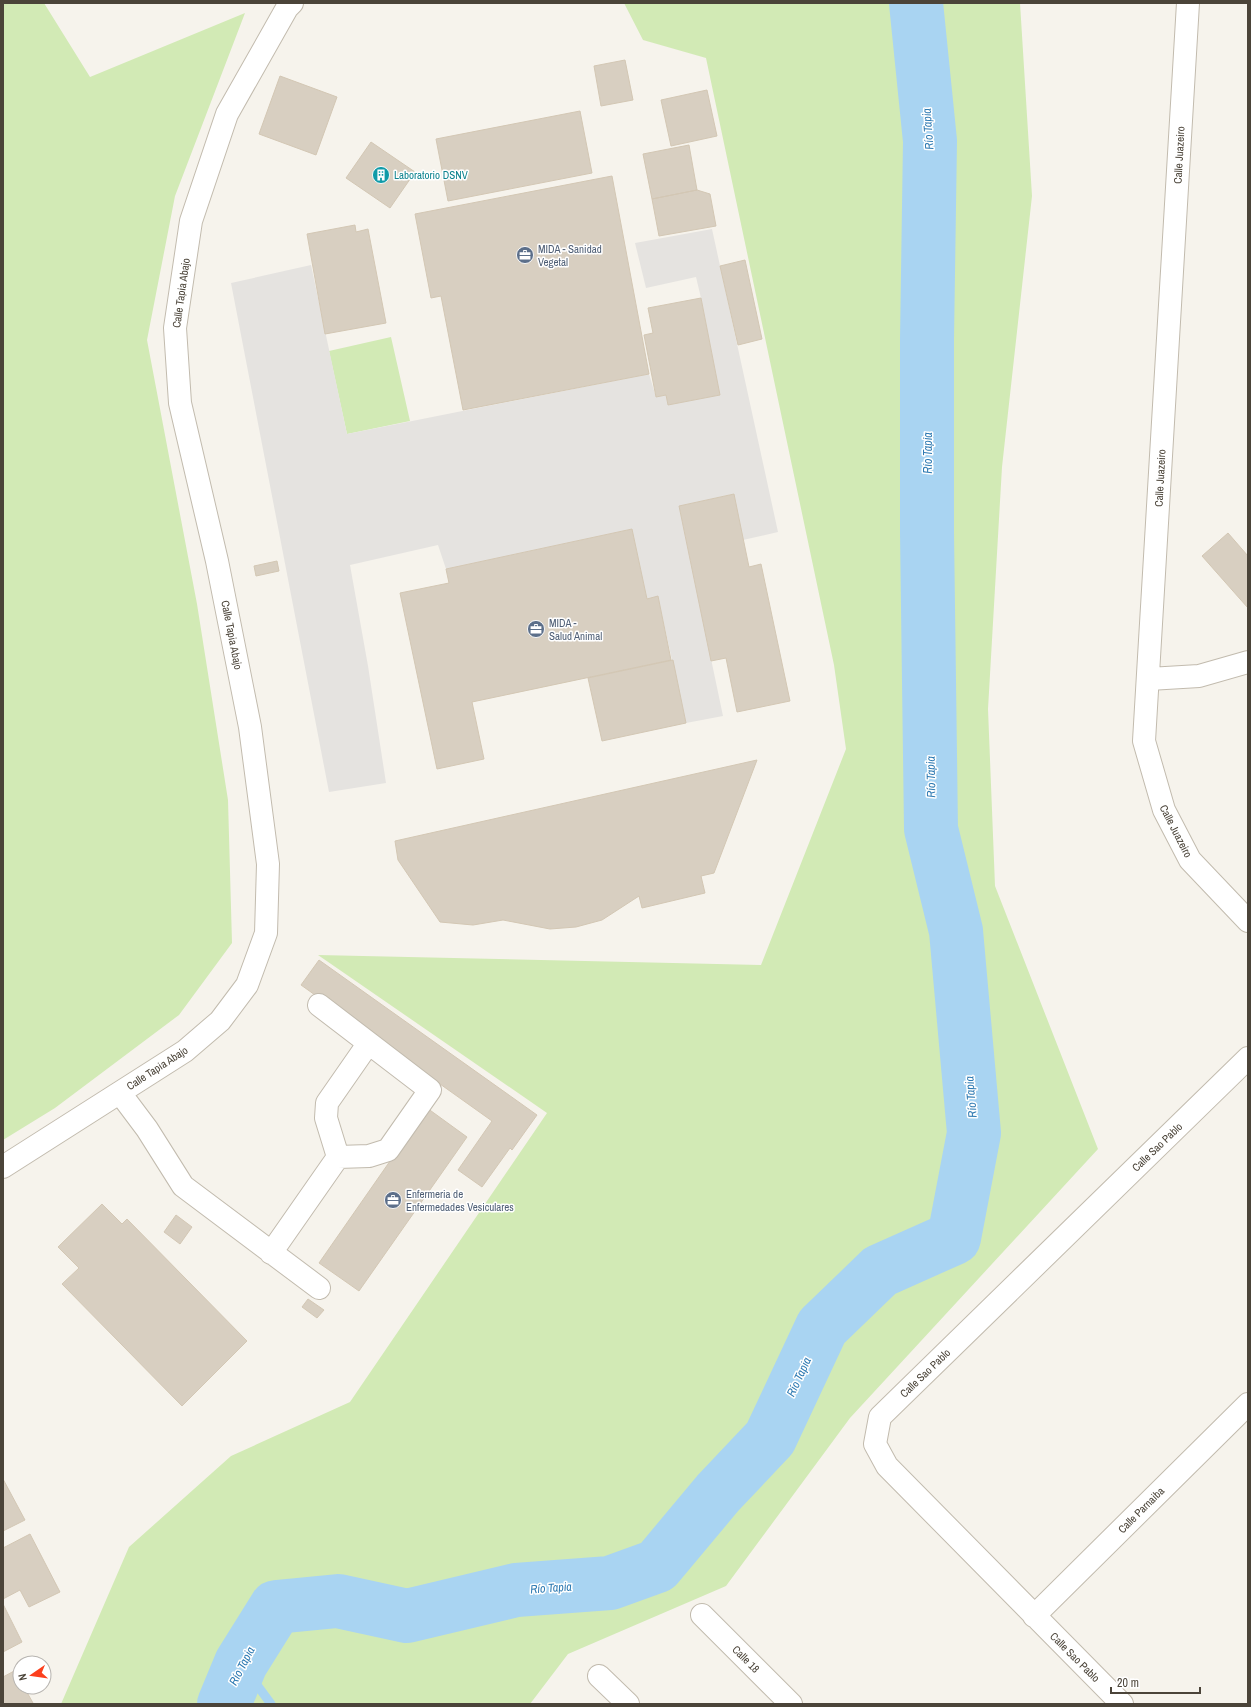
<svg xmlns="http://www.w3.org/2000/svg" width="1251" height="1707" viewBox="0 0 1251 1707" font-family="'Archivo Narrow',sans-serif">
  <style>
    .green { fill: #d2eab5 }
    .parking { fill: #e5e3e0 }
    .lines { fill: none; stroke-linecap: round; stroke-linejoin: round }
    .stream { stroke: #a9d4f2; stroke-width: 9 }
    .river { stroke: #a9d4f2; stroke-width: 54 }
    .building { fill: #d8cfc1; stroke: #d3c7b4 }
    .minor-casing { stroke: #c2bbae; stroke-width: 24 }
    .minor { stroke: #fff; stroke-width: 22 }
    .labels { text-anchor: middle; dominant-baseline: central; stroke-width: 3; stroke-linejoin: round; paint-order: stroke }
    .street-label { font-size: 11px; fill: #4b4439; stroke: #fff }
    .culture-label { font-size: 11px; fill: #0d838f; stroke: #fff; text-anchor: start }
    .service-label { font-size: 11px; fill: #4e5e75; stroke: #fff; text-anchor: start }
    .water-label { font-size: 12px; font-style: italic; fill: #2e7ab2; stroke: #fff }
  </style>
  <rect width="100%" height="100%" fill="#f6f3ec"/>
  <path class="green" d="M 3,3 L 44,3 L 90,77 L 245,13 L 175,196 L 147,340 L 197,604 L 228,800 L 232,943 L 179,1015 L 55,1108 L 3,1140 Z
    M 624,3 L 1020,3 L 1032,196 L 1002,467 L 988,709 L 995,886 L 1098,1149 L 850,1418 L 726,1586 L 568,1654 L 530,1704 L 61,1704 L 129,1547 L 231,1456 L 350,1402 L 547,1113 L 318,955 L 761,965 L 846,749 L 834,665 L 706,58 L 643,40 Z
    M 391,337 L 410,421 L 347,434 L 329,351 Z"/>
  <path class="parking" d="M 712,229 L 778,532 L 743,540 L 733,494 L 679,506 L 723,716 L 686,723 L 658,597 L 647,599 L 632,529 L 446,569 L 438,545 L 350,565 L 368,666 L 386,783 L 329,792 L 231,283 L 311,265 L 347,434 L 649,374 L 656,397 L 666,395 L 668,405 L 720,395 L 701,298 L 696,277 L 646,288 L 635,243 Z"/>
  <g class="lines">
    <path class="stream" d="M 241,1663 L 271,1704"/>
    <path class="river" d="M 224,1704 L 241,1663 L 276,1607 L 338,1601 L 407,1616 L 516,1590 L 610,1583 L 657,1566 L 718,1493 L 770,1438 L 822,1327 L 880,1271 L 954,1238 L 974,1133 L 956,931 L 931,829 L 927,533 L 927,339 L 930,141 L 916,3"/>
  </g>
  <path class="building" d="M 625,60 L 633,100 L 601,106 L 594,66 Z
    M 280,76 L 337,97 L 316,155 L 259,134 Z
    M 707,90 L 717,136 L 671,146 L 661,100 Z
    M 580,111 L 592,173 L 448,201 L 436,139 Z
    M 371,142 L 415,172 L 390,208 L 346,178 Z
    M 689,145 L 697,190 L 652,199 L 643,154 Z
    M 612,176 L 649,374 L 463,410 L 441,296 L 431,298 L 415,214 Z
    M 697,190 L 710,194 L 716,226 L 659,236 L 652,199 Z
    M 355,225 L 356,232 L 368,229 L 386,323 L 325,334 L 307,234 Z
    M 745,260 L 762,339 L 738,345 L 720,266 Z
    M 701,298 L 720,395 L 668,405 L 666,395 L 656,397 L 644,335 L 653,333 L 648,308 Z
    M 734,494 L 749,567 L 761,564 L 790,701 L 737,712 L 726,658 L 711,661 L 679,506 Z
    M 632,529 L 647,599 L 658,596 L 671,660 L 472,702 L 484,759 L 437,769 L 400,593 L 449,583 L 446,569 Z
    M 1228,533 L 1248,556 L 1248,608 L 1202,556 Z
    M 277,561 L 279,571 L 256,576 L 254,566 Z
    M 673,660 L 686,723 L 602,741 L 588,678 Z
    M 757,760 L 714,873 L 701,876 L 705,893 L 642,908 L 639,896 L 602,920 L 576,927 L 550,929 L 503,920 L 473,925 L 440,922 L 398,860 L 395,841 Z
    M 319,960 L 537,1115 L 512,1150 L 510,1148 L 482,1187 L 458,1170 L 492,1121 L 301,985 Z
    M 427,1108 L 467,1137 L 359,1291 L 319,1263 Z
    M 102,1204 L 122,1224 L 127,1219 L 247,1341 L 182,1406 L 62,1284 L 79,1268 L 58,1247 Z
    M 176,1215 L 192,1227 L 180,1244 L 164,1232 Z
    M 308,1299 L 324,1310 L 317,1318 L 302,1307 Z
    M 3,1479 L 25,1520 L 3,1531 Z
    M 30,1534 L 60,1592 L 29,1607 L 20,1590 L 3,1599 L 3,1548 Z
    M 3,1604 L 22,1642 L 3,1652 Z
    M 16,1670 L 20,1679 L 20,1687 L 24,1687 L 33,1703 L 30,1704 L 3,1704 L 3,1677 Z"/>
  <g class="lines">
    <g class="minor-casing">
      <path id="minor" d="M 1188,3 L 1144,741 L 1164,810 L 1190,860 L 1248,921
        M 1149,679 L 1199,676 L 1248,662
        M 319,1005 L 430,1090 L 388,1150 L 369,1156 L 338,1157
        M 120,1093 L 147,1129 L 183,1186 L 319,1288
        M 338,1157 L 326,1118 L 327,1103 L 368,1044
        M 3,1167 L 185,1051 L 220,1021 L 247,985 L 266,933 L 268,864 L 250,727 L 217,561 L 180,403 L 175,328 L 191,221 L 227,114 L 287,8 L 292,3
        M 271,1253 L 338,1157
        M 702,1615 L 791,1704
        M 1034,1616 L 1248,1404
        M 599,1676 L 628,1704
        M 1122,1704 L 887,1466 L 875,1444 L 880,1417 L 1248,1058"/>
    </g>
    <use href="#minor" class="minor"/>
  </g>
  <defs>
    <g id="building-disc" transform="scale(0.9)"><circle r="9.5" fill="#0f9aa8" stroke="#fff"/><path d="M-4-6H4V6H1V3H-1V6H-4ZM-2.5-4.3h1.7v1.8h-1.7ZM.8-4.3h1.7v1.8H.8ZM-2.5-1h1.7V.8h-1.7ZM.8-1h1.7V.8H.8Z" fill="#fff"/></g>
    <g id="office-disc" transform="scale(0.9)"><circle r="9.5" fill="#5c6f8a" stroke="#fff"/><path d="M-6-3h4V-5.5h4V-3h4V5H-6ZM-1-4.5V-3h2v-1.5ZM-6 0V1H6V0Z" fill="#fff"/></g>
  </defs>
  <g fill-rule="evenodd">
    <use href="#building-disc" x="381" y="175"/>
    <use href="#office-disc" x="525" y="255"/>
    <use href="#office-disc" x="536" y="629"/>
    <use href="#office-disc" x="393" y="1200"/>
  </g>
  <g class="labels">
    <g class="street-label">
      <text transform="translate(1179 155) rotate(-87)">Calle Juazeiro</text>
      <text transform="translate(181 293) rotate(-82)">Calle Tapia Abajo</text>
      <text transform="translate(1160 478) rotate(-87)">Calle Juazeiro</text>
      <text transform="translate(232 635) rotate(79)">Calle Tapia Abajo</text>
      <text transform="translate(1176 831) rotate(63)">Calle Juazeiro</text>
      <text transform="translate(157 1068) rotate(-33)">Calle Tapia Abajo</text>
      <text transform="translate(1157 1147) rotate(-44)">Calle Sao Pablo</text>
      <text transform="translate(925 1373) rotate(-44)">Calle Sao Pablo</text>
      <text transform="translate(1141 1510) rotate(-45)">Calle Parnaiba</text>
      <text transform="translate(1075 1657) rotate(45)">Calle Sao Pablo</text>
      <text transform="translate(746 1659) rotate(45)">Calle 18</text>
    </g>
    <g class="culture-label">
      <text x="394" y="175">Laboratorio DSNV</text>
    </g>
    <g class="service-label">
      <text x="538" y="249">MIDA - Sanidad<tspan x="538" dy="13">Vegetal</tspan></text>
      <text x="549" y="623">MIDA -<tspan x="549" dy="13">Salud Animal</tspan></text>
      <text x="406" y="1194">Enfermeria de<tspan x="406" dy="13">Enfermedades Vesiculares</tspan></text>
    </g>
    <g class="water-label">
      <text transform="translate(928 129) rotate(-94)">Río Tapia</text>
      <text transform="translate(928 453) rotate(-90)">Río Tapia</text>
      <text transform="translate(931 777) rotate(-91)">Río Tapia</text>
      <text transform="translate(971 1097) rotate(-95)">Río Tapia</text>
      <text transform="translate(799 1377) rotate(-65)">Río Tapia</text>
      <text transform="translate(551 1588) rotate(-4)">Río Tapia</text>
      <text transform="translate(242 1666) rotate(-63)">Río Tapia</text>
    </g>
  </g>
  <rect width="1251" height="1707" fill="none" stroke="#4b4439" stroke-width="8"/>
  <g transform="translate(32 1675) rotate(257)"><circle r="19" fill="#ffffff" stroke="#b7b4b0"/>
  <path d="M0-3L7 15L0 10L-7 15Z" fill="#fc3f1d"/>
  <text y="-6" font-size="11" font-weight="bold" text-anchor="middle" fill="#4b4439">N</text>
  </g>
  <path d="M1111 1687v6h89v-6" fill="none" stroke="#4b4439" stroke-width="2"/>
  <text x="1117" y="1687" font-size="12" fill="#4b4439" stroke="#ffffff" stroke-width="3" paint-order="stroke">20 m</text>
</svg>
